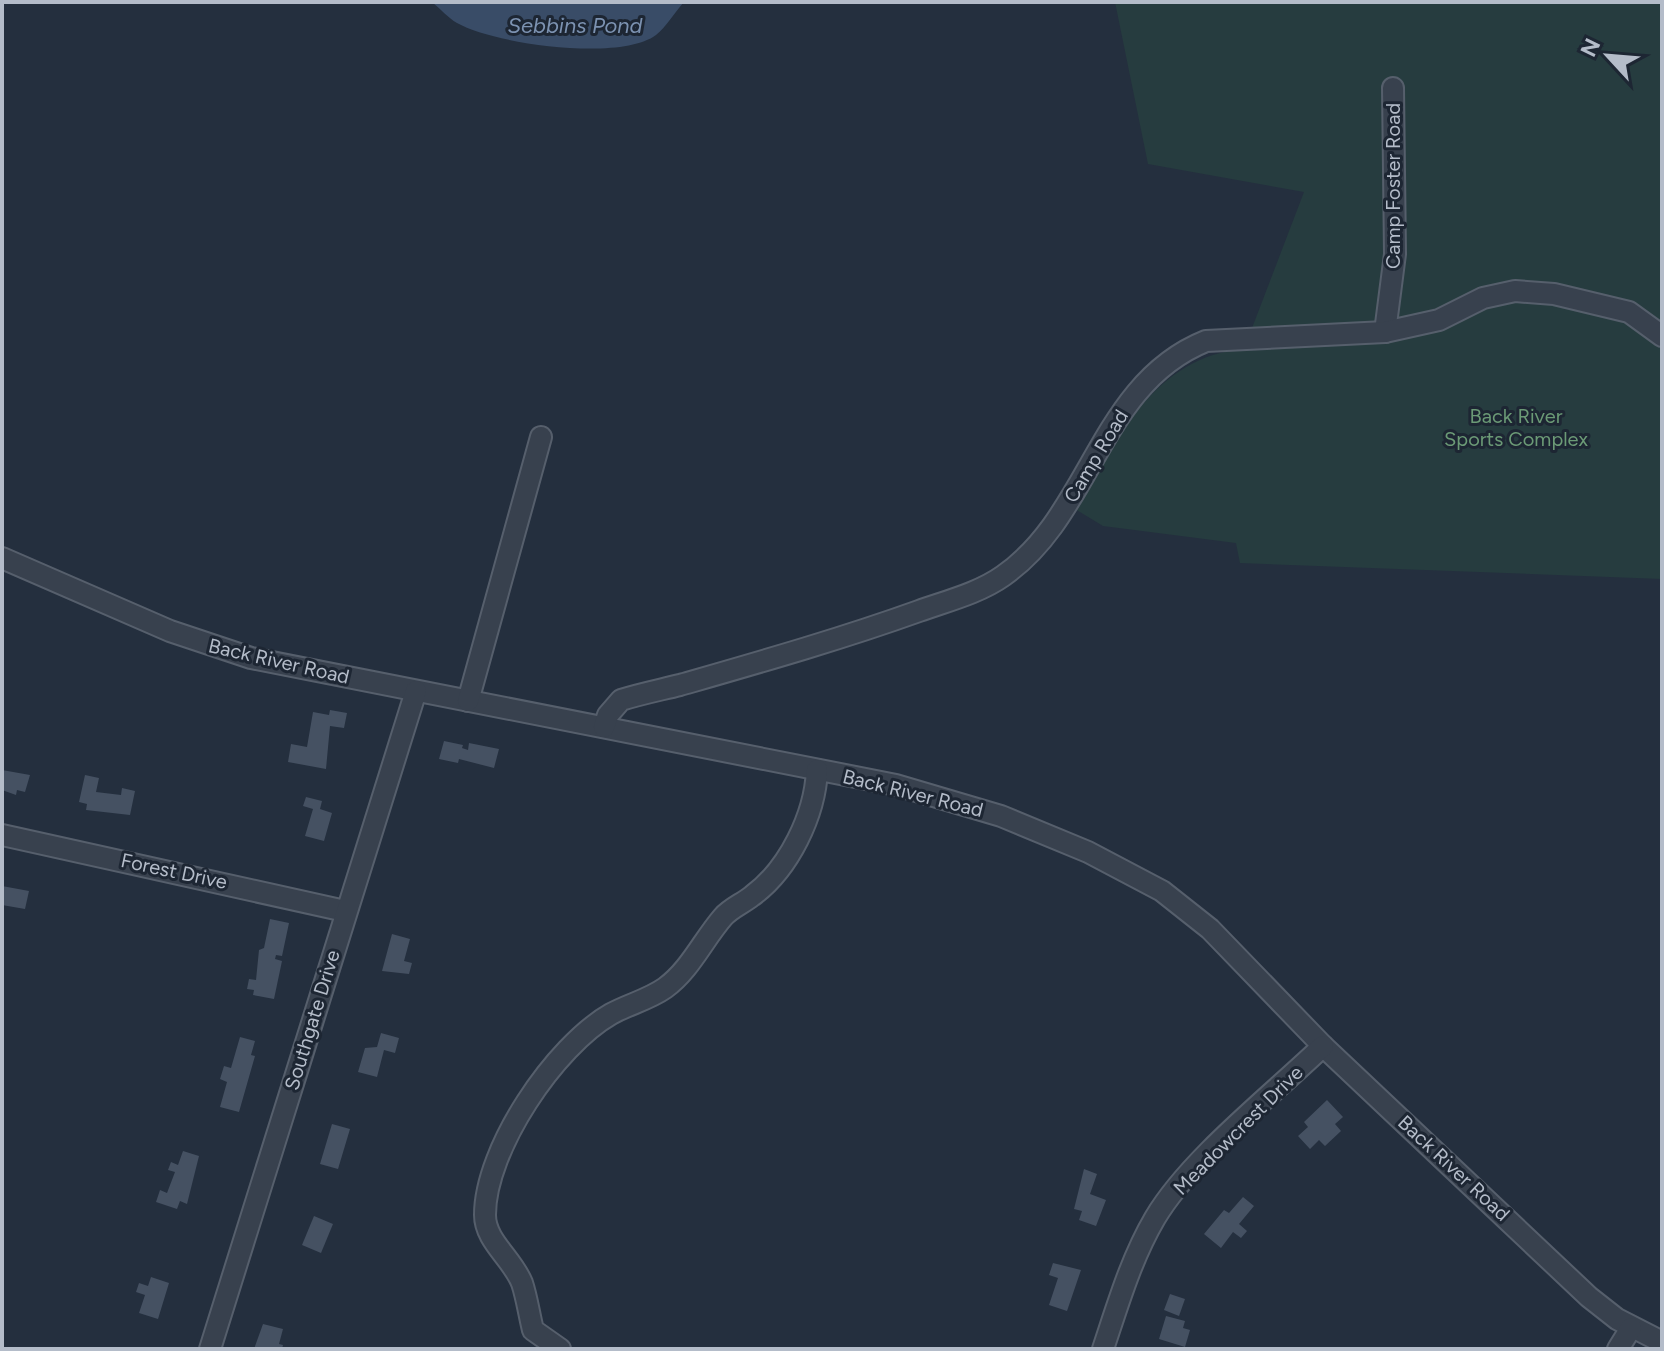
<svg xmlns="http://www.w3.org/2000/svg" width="1664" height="1351" viewBox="0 0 1664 1351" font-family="Figtree,sans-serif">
<rect width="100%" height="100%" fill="#242f3e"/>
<!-- green -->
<path fill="#263c3f" d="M1115 2H1662V579L1240 563 1236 543 1103 526 1075 509C1116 440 1155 356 1244 349L1304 192 1148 164Z"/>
<!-- water -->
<path fill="#394c67" d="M684 2C675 12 666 27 656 35 620 62 494 44 457 23 448 18 441 9 433 3Z"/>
<!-- building -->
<g fill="#455162">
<path d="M330 710 347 713 344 728 330 726 326 769 288 762 291 744 307 747 313 712 329 715Z"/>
<path d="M444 741 463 745 462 748 468 750 469 743 499 749 494 768 459 759 458 763 439 759Z"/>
<path d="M2 770 30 775 25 792 17 790 16 795 2 790Z"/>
<path d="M85 775 99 778 96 792 121 795 122 788 135 791 130 815 86 810 87 804 79 802Z"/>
<path d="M306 797 322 801 320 809 332 813 324 841 305 836 313 809 303 806Z"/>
<path d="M2 886 29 891 25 909 2 905Z"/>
<path d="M270 919 289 923 282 956 276 955 275 959 282 961 274 999 253 995 254 990 247 989 249 979 256 980 259 950 264 948Z"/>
<path d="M392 934 410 939 404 961 412 963 409 974 382 971Z"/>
<path d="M381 1033 399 1038 395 1053 384 1050 377 1077 358 1072 365 1048 377 1047Z"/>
<path d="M240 1037 255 1041 251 1055 255 1056 239 1112 220 1107 227 1082 220 1079 224 1066 231 1068Z"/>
<path d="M1327 1100 1343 1117 1335 1124 1341 1131 1325 1146 1319 1140 1310 1149 1298 1136 1308 1127 1304 1122Z"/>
<path d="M332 1124 350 1129 338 1169 320 1164Z"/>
<path d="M183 1151 199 1156 187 1204 180 1201 177 1209 156 1202 160 1190 167 1193 175 1172 168 1170 171 1162 178 1165Z"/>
<path d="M1084 1169 1097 1174 1090 1194 1106 1200 1096 1226 1079 1220 1082 1211 1074 1209Z"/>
<path d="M1243 1197 1254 1206 1239 1224 1247 1231 1241 1238 1233 1232 1221 1248 1204 1234 1224 1210 1229 1213Z"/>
<path d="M314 1216 333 1224 321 1253 302 1245Z"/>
<path d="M1053 1263 1081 1270 1067 1311 1049 1305 1058 1278 1049 1275Z"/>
<path d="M151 1277 169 1283 158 1319 139 1313 145 1295 136 1292 139 1283 148 1286Z"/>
<path d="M1170 1294 1185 1299 1179 1316 1164 1310Z"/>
<path d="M1166 1316 1185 1321 1183 1328 1190 1330 1185 1347 1159 1339Z"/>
<path d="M263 1324 283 1329 279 1344 283 1345 282 1349H254Z"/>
</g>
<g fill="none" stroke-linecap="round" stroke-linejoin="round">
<defs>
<g id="minor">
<path d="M1385 332 1395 254 1393 88"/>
<path d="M2 558 170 631 251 658 896 785 1001 816 1088 852 1162 891 1210 929 1323 1046 1589 1297 1617 1319 1662 1342"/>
<path d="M468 701 541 437"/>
<path d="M604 727 608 715 621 700C640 694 660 690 680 685 760 662 841 639 919 611 947 601 979 593 1003 576 1092 514 1099 384 1206 341L1385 332 1439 320 1483 298 1515 291 1554 294 1629 312 1662 336"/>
<path d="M2 835 345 911"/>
<path d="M210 1349 416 691"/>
<path d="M560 1349 533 1330C529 1314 527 1298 522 1283 512 1258 485 1241 485 1215 485 1149 555 1046 611 1014 629 1004 648 1000 665 988 690 970 703 940 723 917 731 908 742 904 752 896 789 869 815 815 817 770"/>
<path d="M1103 1349C1118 1304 1131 1259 1155 1218 1190 1159 1272 1095 1323 1046"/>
<path d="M1618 1349 1631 1328"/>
</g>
</defs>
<!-- minor casing -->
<use href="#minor" stroke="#565f6c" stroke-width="24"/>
<!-- minor -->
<use href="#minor" stroke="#38414e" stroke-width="20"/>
</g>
<g text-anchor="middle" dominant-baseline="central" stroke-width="6" stroke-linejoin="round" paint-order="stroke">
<!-- street labels -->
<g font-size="20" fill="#b4bcc9" stroke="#1d2633">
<text transform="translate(1393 186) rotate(-90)">Camp Foster Road</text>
<text transform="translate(1096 456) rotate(-59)">Camp Road</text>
<text transform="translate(279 661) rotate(13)">Back River Road</text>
<text transform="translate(913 793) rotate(14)">Back River Road</text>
<text transform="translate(174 871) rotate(12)">Forest Drive</text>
<text transform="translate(312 1020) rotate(-73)">Southgate Drive</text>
<text transform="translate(1238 1130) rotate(-45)">Meadowcrest Drive</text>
<text transform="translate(1454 1168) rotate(43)">Back River Road</text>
</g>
<!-- park labels -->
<g font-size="20" fill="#6b9a76" stroke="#1d2633">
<text x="1516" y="416">Back River<tspan x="1516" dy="23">Sports Complex</tspan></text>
</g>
<!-- water labels -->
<g font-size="22" font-style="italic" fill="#7c92b1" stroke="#1d2633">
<text x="575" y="25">Sebbins Pond</text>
</g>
</g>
<!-- border -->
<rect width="1664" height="1351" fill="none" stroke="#b4bcc9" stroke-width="8"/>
<!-- north arrow -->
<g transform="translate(1608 56) rotate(296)" stroke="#1d2633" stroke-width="6" paint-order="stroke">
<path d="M0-6L14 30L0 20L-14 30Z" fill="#b4bcc9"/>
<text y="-12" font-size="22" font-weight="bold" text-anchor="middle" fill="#b4bcc9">N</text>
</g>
</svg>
